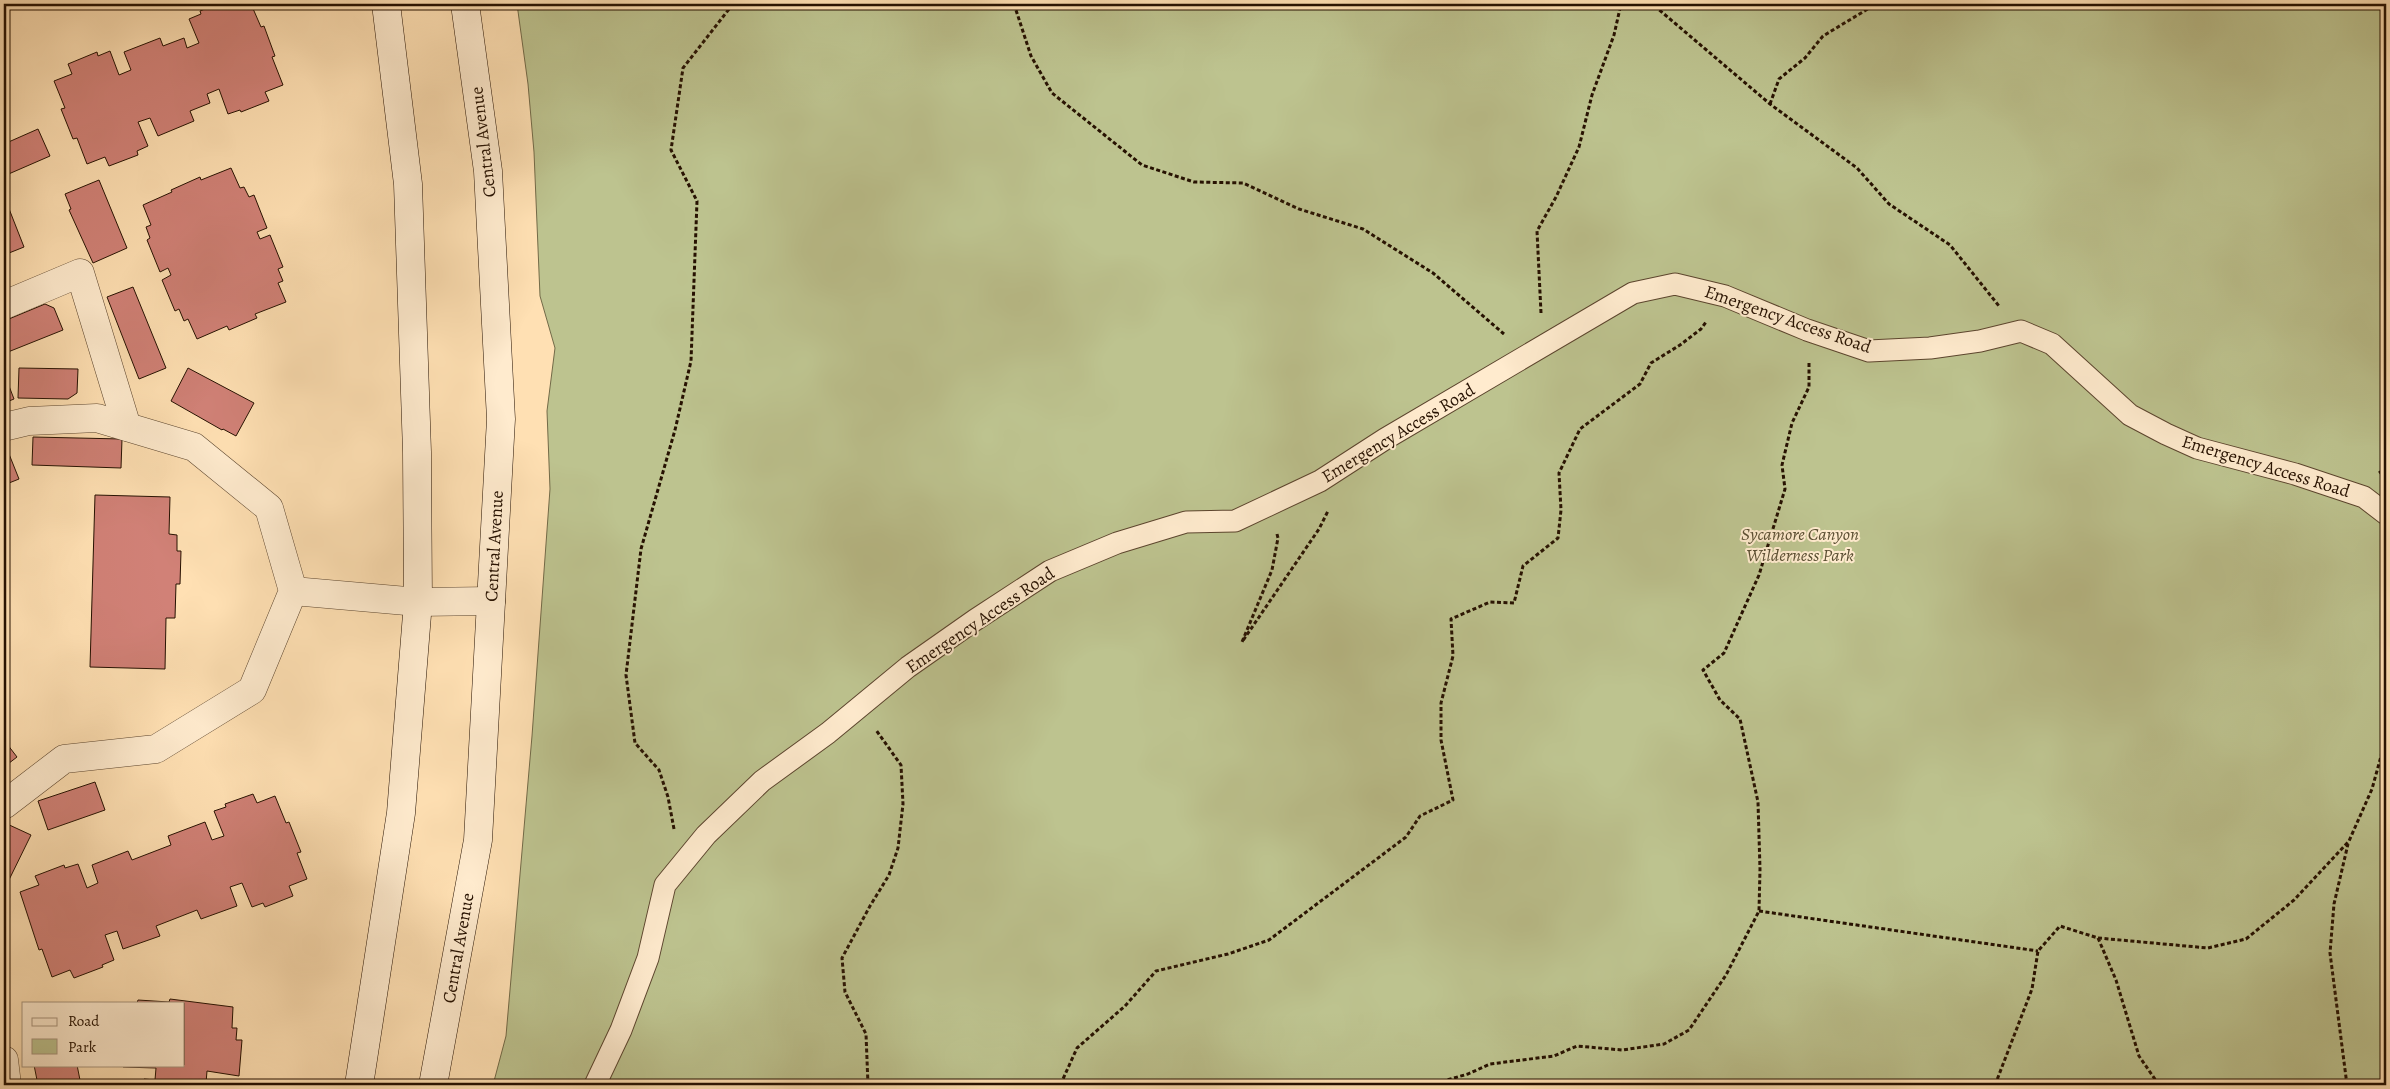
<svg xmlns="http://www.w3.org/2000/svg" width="2390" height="1089" viewBox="0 0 2390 1089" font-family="Alegreya,serif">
<rect width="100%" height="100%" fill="#ffe0b3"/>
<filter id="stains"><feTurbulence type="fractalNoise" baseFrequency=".004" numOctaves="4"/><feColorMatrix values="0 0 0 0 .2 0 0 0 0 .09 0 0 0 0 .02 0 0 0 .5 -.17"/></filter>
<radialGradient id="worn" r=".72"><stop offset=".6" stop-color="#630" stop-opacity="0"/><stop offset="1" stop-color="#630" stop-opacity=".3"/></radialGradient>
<!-- green -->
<path fill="#bdc38f" stroke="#726a48" d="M517 4H2386V1085H493L506 1036 532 736 550 489 547 411 555 348 540 296 534 152 528 84Z"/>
<!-- building -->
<g fill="#d18177" stroke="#261101">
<path d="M217 4H230L232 8 242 4H251L261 27 264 26 275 56 272 57 283 85 265 92 269 101 241 112 240 110 228 114 219 89 207 94 210 103 190 111 194 121 158 136 150 118 138 122 148 146 137 151 138 155 109 166 105 157 87 164 77 138 73 139 61 109 65 108 54 81 72 74 68 64 97 52 98 56 110 51 119 75 131 70 124 52 160 38 163 46 184 38 187 48 199 43 189 19 201 14 200 11Z"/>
<path d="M38 129 50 156 4 176V144Z"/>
<path d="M231 168 240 188 244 187 249 197 254 195 267 228 257 232 260 239 270 235 283 267 278 269 283 281 278 283 286 302 255 314 257 318 229 330 227 326 197 339 188 319 184 321 179 309 175 311 162 280 171 275 168 268 160 272 147 240 150 238 146 227 151 225 143 205 172 192 171 190 200 177 201 180Z"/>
<path d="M99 180 127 248 93 263 69 210 71 209 65 194Z"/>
<path d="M4 196 24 247 4 255Z"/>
<path d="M133 287 166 368 139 379 107 297Z"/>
<path d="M45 304 54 308 63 330 8 352 4 342V321Z"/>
<path d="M19 368 78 369 77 393 68 399 18 398Z"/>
<path d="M188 368 254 403 236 436 223 429 222 430 171 401Z"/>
<path d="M4 373 14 399 4 403Z"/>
<path d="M33 437 122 439 121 468 32 465Z"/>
<path d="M5 444 19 479 4 485V445Z"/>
<path d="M95 495 170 497 169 534 177 535V551H181L180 584H176L175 618H166L165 669 90 667Z"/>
<path d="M4 740 17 757 4 767Z"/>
<path d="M95 782 105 810 48 830 38 801Z"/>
<path d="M253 794 257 803 275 796 286 823 289 822 301 852 297 853 307 879 289 886 293 896 265 907 263 903 252 907 242 883 230 887 237 906 201 919 197 910 156 926 160 936 123 949 117 931 105 935 114 960 102 965 103 967 74 978 70 970 52 977 42 949 39 950 20 892 39 885 35 876 64 865 65 868 78 864 87 888 98 883 92 865 128 851 132 860 171 845 168 836 205 822 212 840 224 836 214 811 226 807 225 804Z"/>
<path d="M5 823 31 835 5 888 4 887Z"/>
<path d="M170 999 233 1007 232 1028H237L236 1040H242L239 1076 207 1071 206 1083H216V1085H144V1079L155 1080 156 1068 123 1067V1065H184V1003H137L138 1000 169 1002Z"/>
<path d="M34 1065H77L81 1085H38Z"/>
</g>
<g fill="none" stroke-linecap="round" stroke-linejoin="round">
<defs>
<path id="lane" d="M595 1085 621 1030 648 958 665 885 706 835 762 781 828 733 908 667 975 620 1050 571 1117 543 1186 522 1235 521 1320 481 1385 439 1633 293 1675 284 1725 296 1807 330 1869 351 1930 348 1980 341 2021 331 2052 344 2130 415 2166 434 2197 448 2295 474 2364 497 2386 514"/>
<g id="street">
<path d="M4 305 80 273 127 427"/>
<path d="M4 427 29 421 97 418 194 447 269 508 293 591 252 690 156 749 64 759 4 805"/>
<path d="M293 591 418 602 491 601"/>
<path d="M4 1060 7 1085"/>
</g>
<g id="secondary">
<path d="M359 1085 401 813 418 602 417 452 408 184 386 4"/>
<path d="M433 1085 478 840 501 419 488 171 465 4"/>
</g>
</defs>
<!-- lane casing -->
<use href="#lane" stroke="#5c452e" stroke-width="23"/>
<!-- street casing -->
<use href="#street" stroke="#5c452e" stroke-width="29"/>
<!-- secondary casing -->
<use href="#secondary" stroke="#261101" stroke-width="29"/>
<!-- path -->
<g stroke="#261101" stroke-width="3" stroke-dasharray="4 2.5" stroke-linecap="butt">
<path d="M1014 4 1031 56 1052 93 1142 165 1194 182 1243 183 1299 209 1363 229 1433 273 1504 334"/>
<path d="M1648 4 1657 8 1770 104 1857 168 1889 204 1950 245 1999 306"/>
<path d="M1770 104 1779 79 1805 58 1823 36 1876 4"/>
<path d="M1541 313 1537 231 1556 197 1579 147 1592 95 1614 35 1621 4"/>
<path d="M2379 473 2386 468"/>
<path d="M1277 534 1278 538 1272 570 1242 642 1319 529 1328 511"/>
<path d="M674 829 668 797 659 770 635 743 626 675 641 549 675 430 691 361 697 201 671 150 683 68 733 4"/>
<path d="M1759 911 2038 951"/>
<path d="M2098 938 2116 980 2139 1056 2159 1085"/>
<path d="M868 1085 866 1034 845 992 842 958 870 906 889 875 898 848 903 804 901 765 876 730"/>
<path d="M1062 1085 1063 1079 1077 1048 1125 1006 1156 971 1228 954 1269 940 1406 837 1420 816 1453 800 1441 740V703L1453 656 1451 619 1490 602 1514 603 1523 566 1558 538 1561 510 1559 473 1580 429 1640 384 1651 363 1680 345 1701 329 1706 322"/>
<path d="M1429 1085 1468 1074 1490 1064 1554 1056 1577 1046 1622 1050 1664 1044 1689 1030 1726 975 1759 911 1760 869 1758 802 1740 719 1720 700 1703 670 1724 653 1759 575 1785 489 1782 465 1792 423 1809 387V363"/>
<path d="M1995 1085 2032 989 2038 951 2060 926 2098 938 2208 948 2246 939 2294 900 2349 841 2372 789 2386 738"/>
<path d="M2347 1085 2330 953 2334 904 2348 844"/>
</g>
<!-- lane -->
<use href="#lane" stroke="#ffebce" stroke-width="21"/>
<!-- street -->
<use href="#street" stroke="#ffebce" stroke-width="28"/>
<!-- secondary -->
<use href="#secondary" stroke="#ffebce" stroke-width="28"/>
</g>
<g text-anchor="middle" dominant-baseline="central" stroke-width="4" stroke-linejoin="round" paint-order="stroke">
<!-- street labels -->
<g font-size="18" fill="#261101" stroke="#ffebce">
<text transform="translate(483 142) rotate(-97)">Central Avenue</text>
<text transform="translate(1788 319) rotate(19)">Emergency Access Road</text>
<text transform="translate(1398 433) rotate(-31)">Emergency Access Road</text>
<text transform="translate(2266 466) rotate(17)">Emergency Access Road</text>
<text transform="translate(494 546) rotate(-87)">Central Avenue</text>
<text transform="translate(980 620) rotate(-34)">Emergency Access Road</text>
<text transform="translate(458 948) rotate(-80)">Central Avenue</text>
</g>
<!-- park labels -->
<g font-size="18" font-style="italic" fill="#5b4f33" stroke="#ffebce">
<text x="1800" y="534">Sycamore Canyon<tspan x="1800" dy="21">Wilderness Park</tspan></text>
</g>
</g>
<!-- margin -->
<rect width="2390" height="1089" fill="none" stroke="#ffe0b3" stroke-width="20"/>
<rect x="5" y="5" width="2380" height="1079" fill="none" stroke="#261101" stroke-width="2.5"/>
<rect x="10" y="10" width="2370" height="1069" fill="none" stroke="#261101"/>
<!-- legend -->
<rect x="22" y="1002" width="162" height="65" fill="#ffebce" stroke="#a8947c"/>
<rect x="32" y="1018" width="25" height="8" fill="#ffebce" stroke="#a8947c"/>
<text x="68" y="1026" font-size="15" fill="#261101">Road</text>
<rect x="32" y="1039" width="25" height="15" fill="#bdc38f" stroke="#a8947c"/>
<text x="68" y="1052" font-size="15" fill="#261101">Park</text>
<rect width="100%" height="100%" filter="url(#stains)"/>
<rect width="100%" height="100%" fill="url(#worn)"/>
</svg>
